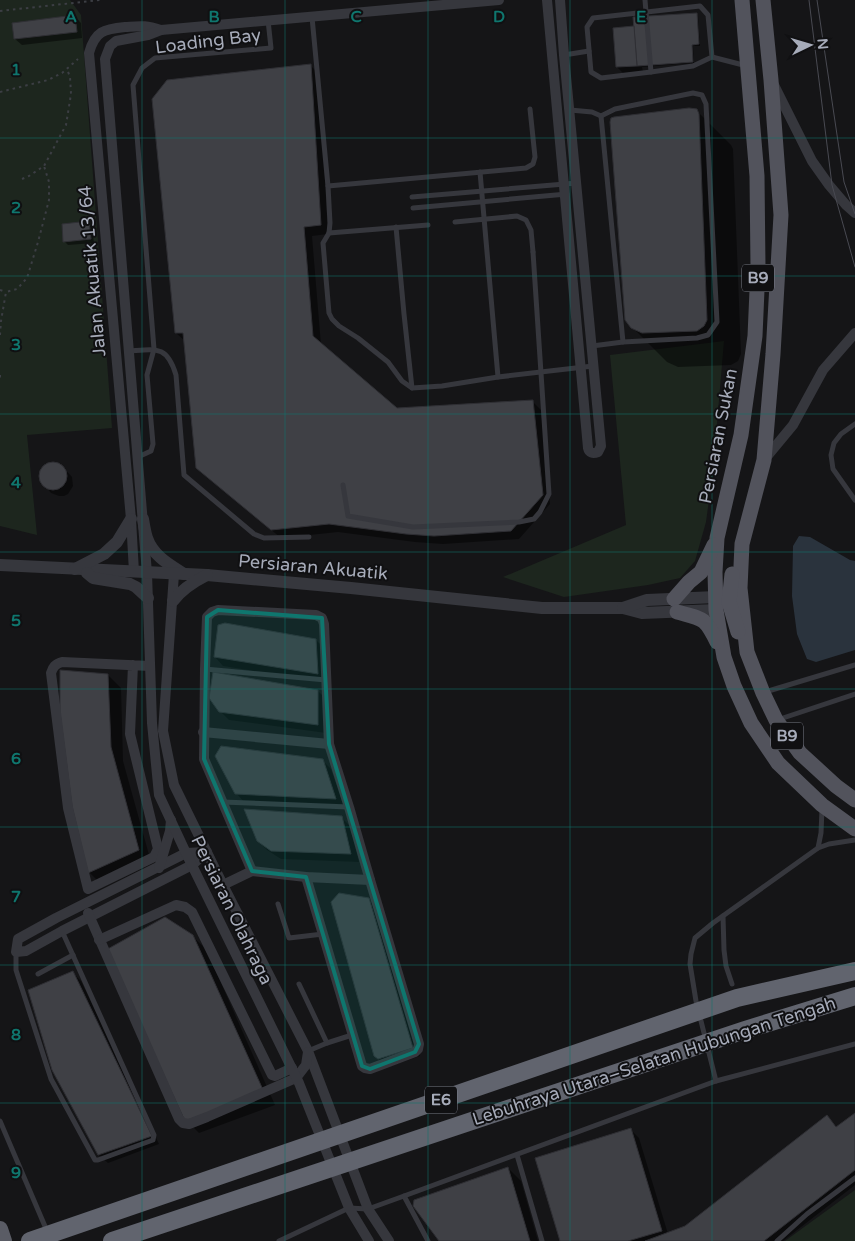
<svg xmlns="http://www.w3.org/2000/svg" width="855" height="1241" viewBox="0 0 855 1241" font-family="'Varela Round',sans-serif">
<rect width="100%" height="100%" fill="#151517"/>
<!-- green -->
<g fill="#1d261e">
<path d="M0 0H70L81 15 112 428 27 435 37 535 0 526Z"/>
<path d="M724 341 713 470 706 522 695 561 680 578 648 585 564 597 503 577 626 525 610 355Z"/>
<path d="M855 1190V1241H785Z"/>
</g>
<!-- water -->
<path fill="#2a333d" d="M799 536 810 537 850 560 855 561V650L816 662 807 659 797 634 792 596 793 546Z"/>
<!-- shadow -->
<g fill="#0007">
<path d="M696 14 698 16 700 46H693L694 63 642 67 643 72 623 73 617 67 635 27Z"/>
<path d="M74 16 81 23 82 38 22 45 15 39 14 24Z"/>
<path d="M310 65 319 74 328 234 312 236 321 345 397 409 532 401 541 410 550 504 519 539 443 544 415 542 338 532 281 538 206 476 197 468 185 341 176 333Z"/>
<path d="M696 110 731 145 733 149 741 354 738 361 731 365 678 367 667 362 632 327Z"/>
<path d="M88 223 92 227 94 243 68 245 64 241Z"/>
<path d="M53 463 58 464 62 466 72 477 73 486 68 494 64 496H59L51 493 42 482 40 474 44 466Z"/>
<path d="M316 640 325 649 326 682 223 666 215 657Z"/>
<path d="M108 675 121 688 123 761 151 862 102 885 89 872Z"/>
<path d="M318 691 326 699V733L229 720 220 711Z"/>
<path d="M322 760 331 769 344 807 244 802 236 793Z"/>
<path d="M341 817 350 826 359 862 281 859 267 850 258 841Z"/>
<path d="M368 899 377 908 420 1056 388 1067 375 1055Z"/>
<path d="M192 936 206 949 275 1105 199 1133 186 1120Z"/>
<path d="M73 973 81 981 159 1144 108 1163 99 1155 53 1070Z"/>
<path d="M855 1114V1185L783 1241H561L631 1130 639 1138 668 1234 686 1227 827 1116 837 1127Z"/>
<path d="M508 1168 521 1181 538 1241H441Z"/>
</g>
<!-- building -->
<g fill="#3f4045" stroke="#2f2f34">
<path d="M697 13 699 44 692 45 693 62 637 66 633 17Z"/>
<path d="M75 15 77 32 14 39 12 23Z"/>
<path d="M634 26 637 66 616 67 613 28Z"/>
<path d="M311 64 321 225 304 227 313 336 397 408 533 400 543 495 511 531 434 536 406 534 329 524 271 530 196 468 183 333H175L152 99 167 80Z"/>
<path d="M689 108 697 109 699 114 707 320 704 326 697 331 642 333 631 328 625 320 610 122 611 118 614 117Z"/>
<path d="M89 221 91 239 63 242 62 224Z"/>
<circle cx="53" cy="476" r="14"/>
<path d="M225 623 316 639 318 674 214 657 218 625Z"/>
<path d="M60 670 108 674 111 747 139 850 88 873 72 806 60 713Z"/>
<path d="M213 672 318 690V725L219 712 209 698Z"/>
<path d="M221 746 323 759 336 799 235 794 215 756Z"/>
<path d="M244 809 342 816 351 854 271 851 257 841Z"/>
<path d="M339 893 369 898 413 1048 378 1059 374 1056 331 902Z"/>
<path d="M165 917 193 935 264 1092 185 1121 106 950Z"/>
<path d="M73 971 152 1136 98 1155 52 1070 28 990Z"/>
<path d="M855 1113V1170L764 1241H645L685 1226 827 1115 836 1127Z"/>
<path d="M631 1128 662 1231 628 1241H560L535 1158Z"/>
<path d="M508 1167 530 1241H439L413 1206 414 1200Z"/>
</g>
<g fill="none" stroke-linecap="round" stroke-linejoin="round">
<!-- path -->
<g stroke="#3c3e44" stroke-width="2" stroke-dasharray="2.5 4" stroke-linecap="butt">
<path d="M0 11 100 0"/>
<path d="M0 92 48 80 62 73 78 59"/>
<path d="M22 179 29 176 44 166 66 125 71 94 70 77 67 69"/>
<path d="M0 290 6 292"/>
<path d="M0 335 1 321 6 292 17 289 27 278 38 242 49 200V182L44 166"/>
<path d="M0 375V380"/>
</g>
<!-- service -->
<g stroke="#36373d" stroke-width="5">
<path d="M645 0 651 72"/>
<path d="M312 17 328 186 330 223 329 233 323 243 329 313 332 319 339 326 358 338 388 362 402 381 412 388 442 386 498 377 593 366"/>
<path d="M564 55 589 51"/>
<path d="M712 57 708 15 700 6 593 18 587 27 591 72 601 78 651 72 693 66 712 57 747 66"/>
<path d="M570 110 592 112 601 116 615 109 693 93 702 95 706 104 717 322 708 335 697 338 623 342 592 346"/>
<path d="M601 116 623 342"/>
<path d="M480 172 498 377"/>
<path d="M328 186 526 168 533 164 535 157 530 109"/>
<path d="M412 197 577 183"/>
<path d="M413 208 567 194"/>
<path d="M455 222 517 216 526 220 531 230 533 252"/>
<path d="M396 227 404 314 412 388"/>
<path d="M329 233 428 225"/>
<path d="M129 351C156 349 167 345 176 375L184 475 254 534 264 538 309 537"/>
<path d="M855 424 841 434 834 443 831 455 833 469 855 500"/>
<path d="M138 457 151 451 153 444 147 375 154 349 133 85 142 68 155 58 271 48 268 20"/>
<path d="M205 669 326 680"/>
<path d="M765 692 855 665"/>
<path d="M777 720 855 694"/>
<path d="M222 802 349 807"/>
<path d="M818 848 821 833 822 809"/>
<path d="M278 904 289 938 323 934"/>
<path d="M723 916 724 950 726 966 732 984"/>
<path d="M16 952V970L51 1079 95 1160H98L153 1140 154 1135 62 931"/>
<path d="M38 974 73 955"/>
<path d="M299 984 327 1043"/>
<path d="M308 1051 327 1043 352 1035"/>
<path d="M716 1081 696 1001 690 964 691 954 695 938 713 923 818 848 829 844 855 840"/>
<path d="M0 1121 47 1231"/>
<path d="M517 1155 542 1241"/>
<path d="M404 1196 428 1241"/>
<path d="M279 1241 349 1208 368 1209 404 1196 716 1081 855 1044"/>
<path d="M777 1241 807 1214 855 1178"/>
</g>
<!-- minor -->
<g stroke="#36373d" stroke-width="10">
<path d="M547 0 588 448C589 453 593 454 598 452L601 446 564 55 560 0"/>
<path d="M774 85 812 161 829 185 846 205 855 213"/>
<path d="M764 460 793 425 823 370 855 333"/>
<path d="M134 572 131 519 89 53C95 31 104 29 125 27 141 26 145 25 161 30"/>
<path d="M174 574 163 731 174 785 223 885 308 1051 368 1209 389 1241"/>
<path d="M133 665 130 734 158 849 154 857 88 889 68 808 51 673C53 667 55 664 62 662L150 666"/>
<path d="M203 732 329 744"/>
<path d="M207 852 192 865 62 931 26 951 16 952 18 939 56 918 186 853Z"/>
<path d="M159 868 170 831 171 820"/>
<path d="M252 871 204 759 205 669 207 617 212 612 218 610 316 615 322 618 324 624 329 744 349 807 370 880 419 1044 418 1049 415 1052 370 1069 365 1068 362 1066 306 877"/>
<path d="M252 871 306 877 370 880"/>
<path d="M223 885 252 871"/>
<path d="M88 913 179 1119 183 1123 189 1124 207 1117 296 1078 306 1065 308 1052"/>
<path d="M99 940 176 905 185 907 192 912 272 1075 275 1076 292 1068"/>
<path d="M369 1241 349 1208 299 1083 186 853 159 795 152 723 147 573 105 59 110 46 116 41 148 35 161 30 499 0"/>
</g>
<!-- tertiary -->
<g stroke="#36373d" stroke-width="12">
<path d="M143 519C144 525 145 532 147 538 153 556 170 565 184 574"/>
<path d="M0 565 207 575 351 588 542 608H623L642 613 716 610"/>
<path d="M75 569 104 554 117 542 131 519"/>
<path d="M87 573 93 578 130 584 136 587 148 598"/>
<path d="M173 601C182 589 193 582 207 575"/>
<path d="M623 608 647 600 716 597"/>
</g>
<!-- primary -->
<g stroke="#52535c" stroke-width="15">
<path d="M742 0 757 176 758 267 755 336 741 435 717 538 715 572 716 610 724 657 734 686 751 723 778 763 822 805 855 829"/>
<path d="M763 0 771 80 781 215 773 354 764 460 742 544 740 588 747 652 763 693 776 720 800 753 836 786 855 800"/>
<path d="M732 574 729 602 738 632"/>
<path d="M674 599 689 582 701 572 714 545"/>
<path d="M677 612C703 619 705 617 717 642"/>
</g>
<!-- trunk -->
<path stroke="#5a5c65" stroke-width="16" d="M0 1229 4 1241"/>
<!-- tram -->
<g stroke="#494a52" stroke-width="1">
<path d="M809 0 832 185 855 267"/>
<path d="M817 0 844 182 855 214"/>
</g>
<!-- service-bridge -->
<path stroke="#36373d" stroke-width="5" d="M343 485 348 516 413 527 519 522 534 519 540 512 549 494 533 252"/>
<!-- motorway-bridge -->
<g stroke="#61646e" stroke-width="18">
<path d="M30 1241 737 998 855 971"/>
<path d="M112 1241 745 1030 855 996"/>
</g>
</g>
<!-- marked area -->
<path fill="#0f766e" fill-opacity="0.2" stroke="#0f766e" stroke-width="4" stroke-linejoin="round" d="M218 610 322 618 329 744 419 1044 415 1052 370 1069 362 1066 306 877 252 871 204 759 207 617Z"/>
<!-- grid -->
<path fill="none" stroke="#0f766e" stroke-width="1" stroke-opacity="0.55" d="M142 0V1241M285 0V1241M428 0V1241M570 0V1241M712 0V1241M0 138H855M0 276H855M0 414H855M0 552H855M0 689H855M0 827H855M0 965H855M0 1103H855"/>
<g text-anchor="middle" dominant-baseline="central" stroke-width="4" stroke-linejoin="round" paint-order="stroke">
<!-- shield labels -->
<g fill="#101012" stroke="#797c87" stroke-width="1">
<rect x="742" y="264.5" width="32" height="27" rx="4"/>
<rect x="771" y="722.5" width="32" height="27" rx="4"/>
<rect x="425" y="1086.5" width="32" height="27" rx="4"/>
</g>
<g font-size="16" font-weight="bold" fill="#a6abb9">
<text x="758" y="278">B9</text>
<text x="787" y="736">B9</text>
<text x="441" y="1100">E6</text>
</g>
<!-- street labels -->
<g font-size="18" fill="#a6abb9" stroke="#101012">
<text transform="translate(208 41) rotate(-7)">Loading Bay</text>
<text transform="translate(92 271) rotate(-95)">Jalan Akuatik 13/64</text>
<text transform="translate(718 436) rotate(-79)">Persiaran Sukan</text>
<text transform="translate(313 567) rotate(5)">Persiaran Akuatik</text>
<text transform="translate(232 910) rotate(64)">Persiaran Olahraga</text>
<text transform="translate(654 1061) rotate(-18)">Lebuhraya Utara–Selatan Hubungan Tengah</text>
</g>
</g>
<g font-size="16" text-anchor="middle" font-weight="bold" fill="#0f766e" stroke="#101012" stroke-width="4" stroke-linejoin="round" paint-order="stroke">
<text x="71" y="22">A</text>
<text x="214" y="22">B</text>
<text x="356" y="22">C</text>
<text x="499" y="22">D</text>
<text x="641" y="22">E</text>
<text x="16" y="75">1</text>
<text x="16" y="213">2</text>
<text x="16" y="350">3</text>
<text x="16" y="488">4</text>
<text x="16" y="626">5</text>
<text x="16" y="764">6</text>
<text x="16" y="902">7</text>
<text x="16" y="1040">8</text>
<text x="16" y="1178">9</text>
</g>
<!-- north arrow -->
<g transform="translate(810 45) rotate(85)" stroke="#101012" stroke-width="4" paint-order="stroke">
<path d="M0-4L9 19L0 12L-9 19Z" fill="#a6abb9"/>
<text y="-8" font-size="14" font-weight="bold" text-anchor="middle" fill="#a6abb9">N</text>
</g>
</svg>
